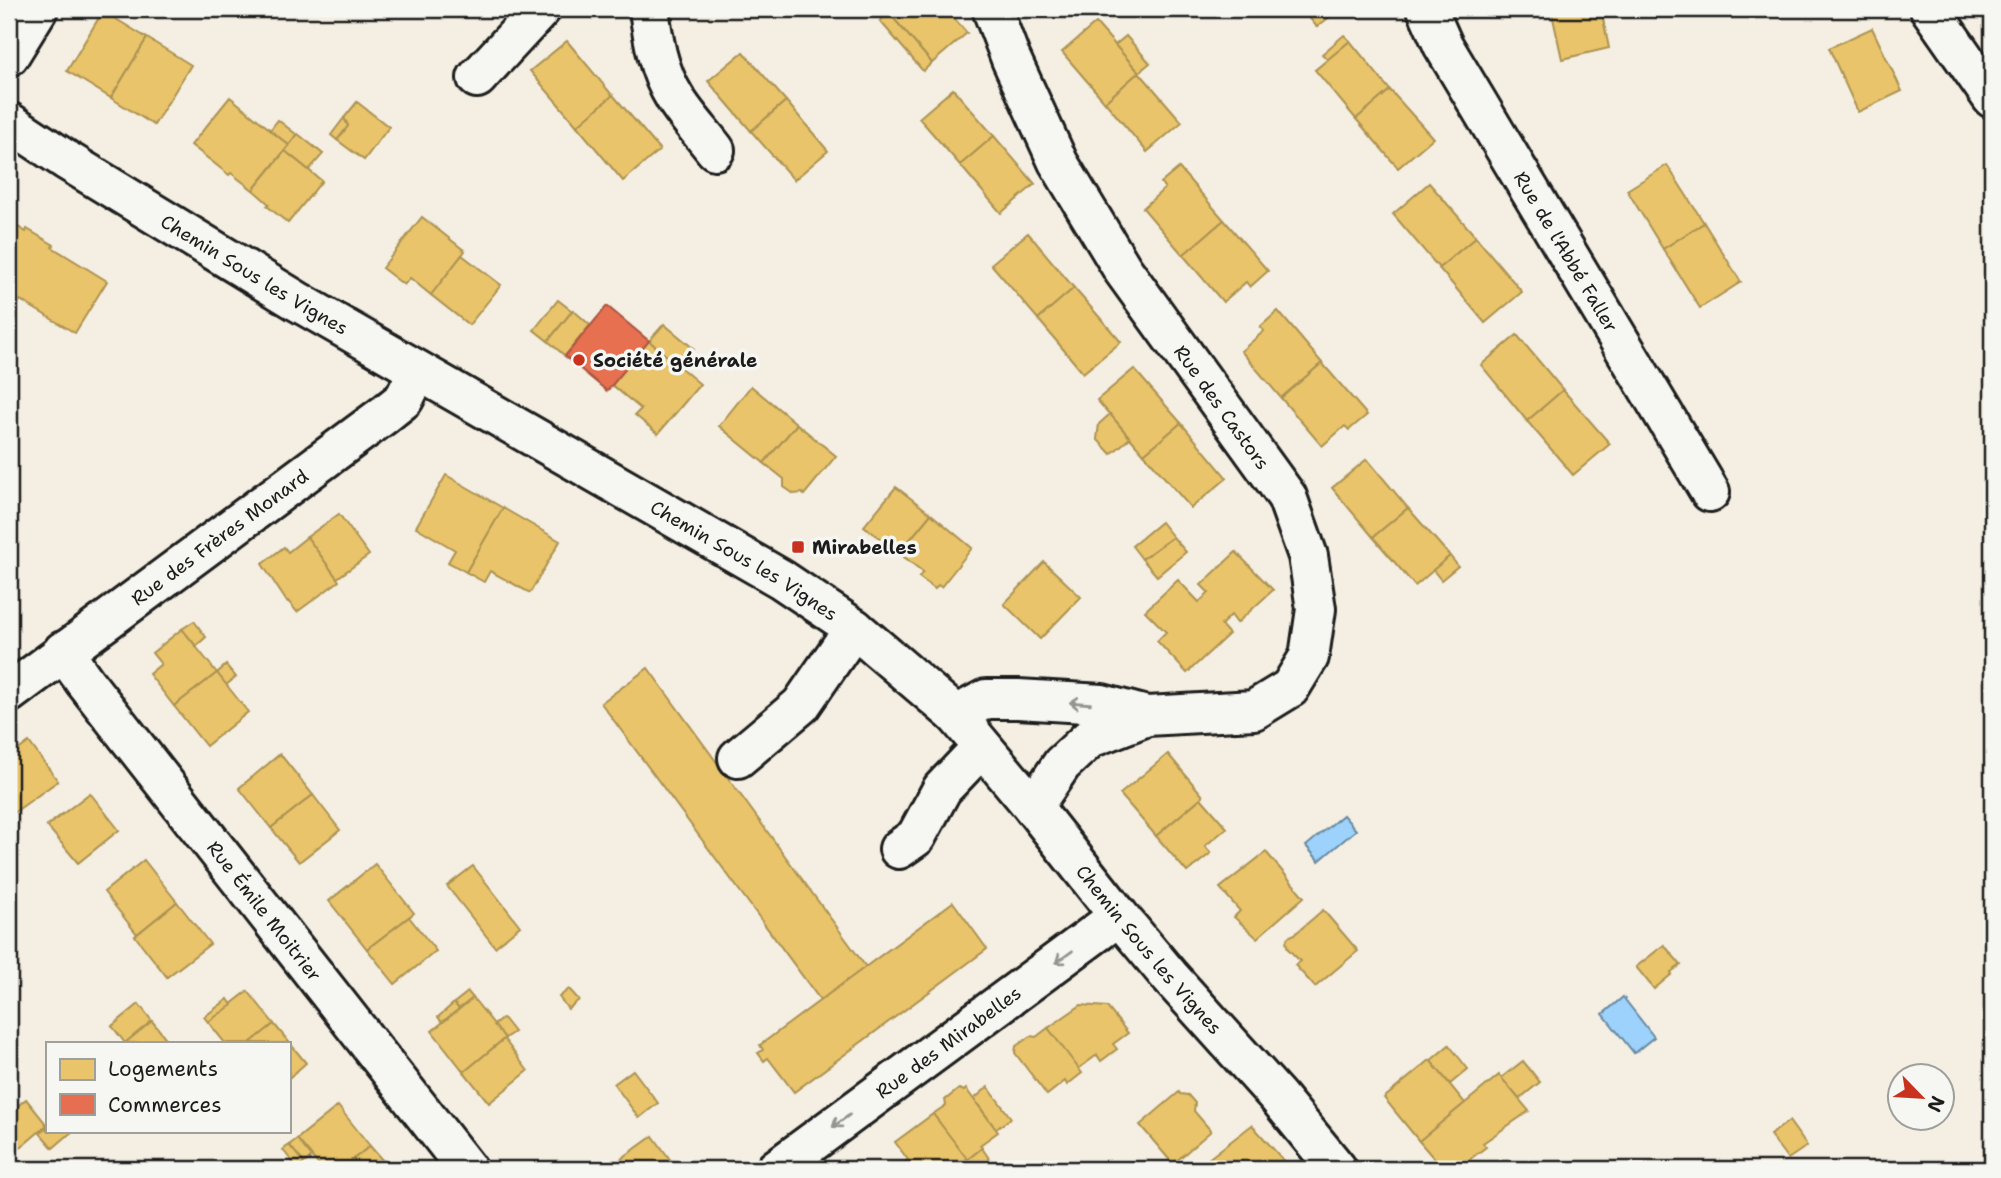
<svg xmlns="http://www.w3.org/2000/svg" width="2001" height="1178" viewBox="0 0 2001 1178" font-family="'Shantell Sans',sans-serif">
<rect width="100%" height="100%" fill="#f4efe2"/>
<filter id="ink" filterUnits="userSpaceOnUse"><feTurbulence type="fractalNoise" baseFrequency=".0143" numOctaves="2"/><feDisplacementMap in="SourceGraphic" scale="14" xChannelSelector="R" yChannelSelector="G"/><feConvolveMatrix kernelMatrix="1 2 1 2 8 2 1 2 1" color-interpolation-filters="sRGB"/></filter>
<g filter="url(#ink)">
<!-- water -->
<g fill="#9cd2fb" stroke="#6989a2" stroke-width="2">
<path d="M1343 815 1356 830 1319 861 1306 846Z"/>
<path d="M1623 997 1654 1037 1634 1053 1603 1014Z"/>
</g>
<!-- homes -->
<g fill="#e9c46a" stroke="#ac9253" stroke-width="2">
<path d="M894 9H946L967 33 932 63 889 13Z"/>
<path d="M1302 9H1339L1317 27Z"/>
<path d="M1551 9H1601L1609 48 1562 59Z"/>
<path d="M103 11 147 38 111 98 67 71Z"/>
<path d="M889 13 932 63 923 71 880 21Z"/>
<path d="M1096 23 1139 72 1105 102 1062 52Z"/>
<path d="M1872 28 1902 91 1858 112 1829 48Z"/>
<path d="M1344 35 1350 41 1328 60 1322 54Z"/>
<path d="M1126 36 1150 63 1139 72 1115 45Z"/>
<path d="M147 38 191 65 154 125 111 98Z"/>
<path d="M567 41 613 96 577 126 530 71Z"/>
<path d="M1350 41 1390 90 1356 119 1315 70Z"/>
<path d="M743 52 786 101 751 131 708 81Z"/>
<path d="M1139 72 1182 122 1147 152 1105 102Z"/>
<path d="M953 89 994 136 960 165 919 118Z"/>
<path d="M1390 90 1433 138 1398 168 1356 119Z"/>
<path d="M613 95 660 150 623 181 577 126Z"/>
<path d="M230 97 289 145 253 190 231 173 229 175 191 145Z"/>
<path d="M786 101 828 151 794 180 751 131Z"/>
<path d="M357 102 389 127 364 160 337 140 348 126 344 118Z"/>
<path d="M344 118 348 126 337 140 331 135Z"/>
<path d="M278 120 297 135 289 145 270 130Z"/>
<path d="M298 134 323 154 309 170 285 151Z"/>
<path d="M994 136 1035 184 1001 213 960 165Z"/>
<path d="M285 151 322 181 288 223 267 206 269 204 253 190Z"/>
<path d="M1667 165 1704 223 1663 249 1627 190Z"/>
<path d="M1179 168 1224 220 1183 255 1143 208 1165 188 1161 183Z"/>
<path d="M1429 183 1476 237 1439 268 1393 214Z"/>
<path d="M422 217 465 251 431 295 410 278 404 285 382 268Z"/>
<path d="M1224 220 1268 271 1250 287 1246 282 1223 302 1183 255Z"/>
<path d="M9 221 26 232 27 229 54 245 52 247 107 281 75 333 20 300 19 302 9 296Z"/>
<path d="M1704 223 1741 282 1700 308 1663 249Z"/>
<path d="M1028 233 1074 288 1038 319 991 264Z"/>
<path d="M1476 237 1522 292 1485 323 1439 268Z"/>
<path d="M462 255 501 285 469 325 431 295Z"/>
<path d="M1074 288 1121 342 1083 373 1038 319Z"/>
<path d="M558 300 572 311 548 341 534 330Z"/>
<path d="M573 310 590 325 565 356 548 341Z"/>
<path d="M1278 311 1322 363 1281 398 1241 351 1264 331 1260 327Z"/>
<path d="M664 324 694 349 679 367 649 341Z"/>
<path d="M1517 335 1563 390 1527 421 1481 365Z"/>
<path d="M649 341 700 384 658 434 635 415 641 409 612 385Z"/>
<path d="M1322 363 1367 415 1349 430 1345 426 1322 446 1281 398Z"/>
<path d="M1134 369 1181 423 1144 454 1097 400Z"/>
<path d="M751 386 797 424 764 463 719 426Z"/>
<path d="M1563 390 1610 444 1573 475 1527 421Z"/>
<path d="M1110 414 1130 438 1111 454 1097 439 1099 424Z"/>
<path d="M1181 423 1227 478 1191 508 1144 454Z"/>
<path d="M797 424 836 456 804 495 802 493 794 494 784 487V479L764 463Z"/>
<path d="M1367 459 1408 508 1373 537 1332 488Z"/>
<path d="M446 475 503 508 466 572 448 562 455 550 416 527Z"/>
<path d="M896 487 931 514 899 553 864 526Z"/>
<path d="M503 508 560 541 530 593 490 571 484 582 466 572Z"/>
<path d="M1408 508 1450 556 1415 586 1373 537Z"/>
<path d="M339 514 369 555 337 578 307 537Z"/>
<path d="M931 514 972 548 941 587 938 585 935 589 919 577 923 572 899 553Z"/>
<path d="M1161 522 1173 537 1142 559 1132 546Z"/>
<path d="M307 537 339 581 297 612 288 601 287 602 262 564 284 547 288 552Z"/>
<path d="M1173 537 1186 552 1157 576 1142 559Z"/>
<path d="M1236 552 1273 590 1237 623 1231 615 1221 625 1229 634 1187 673 1157 641 1166 632 1145 611 1178 580 1199 602 1209 593 1201 585Z"/>
<path d="M1450 556 1458 566 1441 580 1433 570Z"/>
<path d="M1044 562 1081 597 1040 639 1004 604Z"/>
<path d="M194 621 206 637 196 646 182 629Z"/>
<path d="M182 629 217 673 174 706 149 674 161 664 152 653Z"/>
<path d="M226 665 236 677 226 685 217 673Z"/>
<path d="M648 668 866 967 821 1001 601 703Z"/>
<path d="M217 673 248 712 206 746 174 706Z"/>
<path d="M29 742 58 781 9 816V757Z"/>
<path d="M280 754 313 795 271 828 239 788Z"/>
<path d="M1168 754 1203 796 1156 836 1120 794Z"/>
<path d="M90 793 119 830 78 863 47 826Z"/>
<path d="M313 795 340 830 299 862 271 828Z"/>
<path d="M1201 798 1227 828 1205 846 1211 853 1187 872 1156 836Z"/>
<path d="M1266 852 1304 897 1257 938 1234 917 1240 911 1220 888Z"/>
<path d="M144 860 177 902 137 934 104 892Z"/>
<path d="M375 864 414 913 367 949 329 901Z"/>
<path d="M473 866 520 926 495 947 447 886Z"/>
<path d="M177 902 210 944 167 977 135 936Z"/>
<path d="M953 902 987 949 794 1092 768 1058 764 1061 758 1053 763 1050 760 1045Z"/>
<path d="M1323 910 1358 951 1315 987 1295 965 1300 961 1288 949 1286 942 1288 937 1295 934Z"/>
<path d="M409 917 436 951 395 984 367 949Z"/>
<path d="M1664 945 1681 965 1671 972 1672 974 1654 989 1636 967Z"/>
<path d="M569 989 579 1000 568 1009 559 997Z"/>
<path d="M248 991 274 1024 250 1043H225L208 1022Z"/>
<path d="M468 992 473 998 459 1009 454 1003Z"/>
<path d="M473 998 505 1038 464 1072 432 1031Z"/>
<path d="M228 999 232 1005 208 1022 204 1017Z"/>
<path d="M454 1003 459 1009 442 1022 438 1017Z"/>
<path d="M139 1004 152 1021 125 1043 112 1026Z"/>
<path d="M1081 1005 1107 1007 1128 1033 1113 1044 1117 1049 1101 1061 1097 1055 1078 1069 1048 1028Z"/>
<path d="M503 1018 514 1032 505 1038 494 1025Z"/>
<path d="M152 1021 165 1037 157 1043H125Z"/>
<path d="M274 1024 306 1063 289 1078V1043H250Z"/>
<path d="M1048 1028 1082 1073 1067 1085 1065 1081 1047 1095 1015 1053 1016 1046 1031 1036 1036 1037Z"/>
<path d="M504 1039 528 1071 489 1103 464 1072Z"/>
<path d="M1449 1045 1468 1069 1450 1084 1430 1061Z"/>
<path d="M1430 1060 1465 1103 1419 1141 1384 1098Z"/>
<path d="M1523 1061 1540 1082 1519 1099 1501 1078Z"/>
<path d="M633 1070 658 1103 639 1118 614 1084Z"/>
<path d="M1499 1075 1529 1111 1483 1143 1486 1147 1457 1169H1443L1419 1141Z"/>
<path d="M988 1087 1011 1118 996 1129 974 1099Z"/>
<path d="M959 1089 964 1091 966 1089 998 1132 980 1145 982 1148 967 1160 933 1114 946 1105 945 1100Z"/>
<path d="M1179 1092 1180 1094 1188 1095 1195 1103 1194 1111 1211 1131 1173 1164 1140 1125Z"/>
<path d="M26 1099 47 1125 14 1153 9 1147V1113Z"/>
<path d="M338 1106 370 1146 341 1169H322L297 1139Z"/>
<path d="M933 1114 974 1168 972 1169H903L900 1165 908 1160 895 1142Z"/>
<path d="M1789 1121 1807 1146 1788 1159 1770 1135Z"/>
<path d="M1252 1125 1285 1162 1276 1169H1209L1203 1163Z"/>
<path d="M47 1127V1131H73L53 1148 40 1133Z"/>
<path d="M653 1136 677 1169H618L614 1164Z"/>
<path d="M297 1139 312 1157 304 1163 289 1145Z"/>
<path d="M289 1145 304 1163 298 1169 283 1150Z"/>
<path d="M370 1146 390 1169H341Z"/>
<path d="M982 1148 996 1169H974L967 1160Z"/>
</g>
<!-- shops -->
<path fill="#e76f51" stroke="#aa5641" stroke-width="2" d="M607 306 649 341 607 391 565 356Z"/>
<g fill="none" stroke-linecap="round" stroke-linejoin="round">
<defs>
<g id="minor">
<path d="M649 9C653 39 658 71 675 98 686 116 702 133 715 150"/>
<path id="s1" d="M992 9 1011 59 1058 162 1123 270 1287 497 1308 556 1316 609 1309 657 1290 688 1254 710 1147 716 1090 738 1062 764 1033 807"/>
<path id="s2" d="M1427 9 1443 45 1710 492"/>
<path d="M1930 9 1992 98"/>
<path d="M9 56 38 9"/>
<path d="M477 78 541 9"/>
<path id="s3" d="M9 122 66 160 297 301 781 579 854 628 956 715 1033 807 1119 916 1170 977 1278 1097 1337 1169"/>
<path id="s4" d="M63 651 85 682 467 1169"/>
<path id="s5" d="M9 693 384 415 404 399 418 371"/>
<path d="M956 715 986 699H1018L1102 704 1147 716"/>
<path d="M738 758 801 705 854 628"/>
<path d="M899 849 916 837 942 789 982 747"/>
<path id="s6" d="M776 1169 1119 916"/>
</g>
</defs>
<!-- minor casing -->
<use href="#minor" stroke="#1c1c1c" stroke-width="44"/>
<!-- minor -->
<use href="#minor" stroke="#f6f6f2" stroke-width="38"/>
</g>
<!-- one-way arrows -->
<defs><path id="oneway-shaft" d="M-6 0H5M1.5-3L5.5 0L1.5 3" fill="none" stroke-width="1.6" stroke-linecap="round" stroke-linejoin="round" transform="scale(1.75)"/></defs>
<g stroke="#949492">
<use href="#oneway-shaft" transform="translate(1080 703) rotate(-176)"/>
<use href="#oneway-shaft" transform="translate(1064 957) rotate(144)"/>
<use href="#oneway-shaft" transform="translate(841 1121) rotate(144)"/>
</g>
</g>
<!-- markers -->
<g fill="#c8321e" stroke="#f6f6f2" stroke-width="2.5">
<circle cx="579" cy="360" r="7"/>
<rect x="791" y="540" width="14" height="14" rx="3.5"/>
</g>
<g text-anchor="middle" dominant-baseline="central" stroke-width="7" stroke-linejoin="round" paint-order="stroke">
<!-- street labels -->
<g font-size="19" fill="#1c1c1c" stroke="#f6f6f2">
<text stroke="none"><textPath href="#s2" startOffset="280">Rue de l'Abbé Faller</textPath></text>
<text stroke="none"><textPath href="#s3" startOffset="289">Chemin Sous les Vignes</textPath></text>
<text stroke="none"><textPath href="#s1" startOffset="462">Rue des Castors</textPath></text>
<text stroke="none"><textPath href="#s5" startOffset="262">Rue des Frères Monard</textPath></text>
<text stroke="none"><textPath href="#s3" startOffset="856">Chemin Sous les Vignes</textPath></text>
<text stroke="none"><textPath href="#s4" startOffset="329">Rue Émile Moitrier</textPath></text>
<text stroke="none"><textPath href="#s3" startOffset="1423">Chemin Sous les Vignes</textPath></text>
<text stroke="none"><textPath href="#s6" startOffset="214">Rue des Mirabelles</textPath></text>
</g>
<!-- poi labels -->
<g font-size="19" font-weight="bold" fill="#1c1c1c" stroke="#f6f6f2" text-anchor="start">
<text x="593" y="360">Société générale</text>
<text x="812" y="547">Mirabelles</text>
</g>
</g>
<!-- margin -->
<rect width="2001" height="1178" fill="none" stroke="#f6f6f2" stroke-width="35"/>
<rect x="18" y="18" width="1966" height="1143" fill="none" stroke="#1c1c1c" stroke-width="2.5" filter="url(#ink)"/>
<!-- legend -->
<rect x="46" y="1042" width="245" height="91" fill="#f6f6f2" stroke="#9f9f9c" stroke-width="2"/>
<rect x="60" y="1059" width="35" height="21" fill="#e9c46a" stroke="#9f9f9c" stroke-width="2"/>
<text x="108" y="1076" font-size="21" fill="#1c1c1c">Logements</text>
<rect x="60" y="1094" width="35" height="21" fill="#e76f51" stroke="#9f9f9c" stroke-width="2"/>
<text x="108" y="1112" font-size="21" fill="#1c1c1c">Commerces</text>
<!-- north arrow -->
<g transform="translate(1921 1097) rotate(115)"><circle r="33" fill="#f6f6f2" stroke="#9f9f9c" stroke-width="2"/>
<path d="M0-5L12 26L0 18L-12 26Z" fill="#c8321e"/>
<text y="-10" font-size="19" font-weight="bold" text-anchor="middle" fill="#1c1c1c">N</text>
</g>
</svg>
